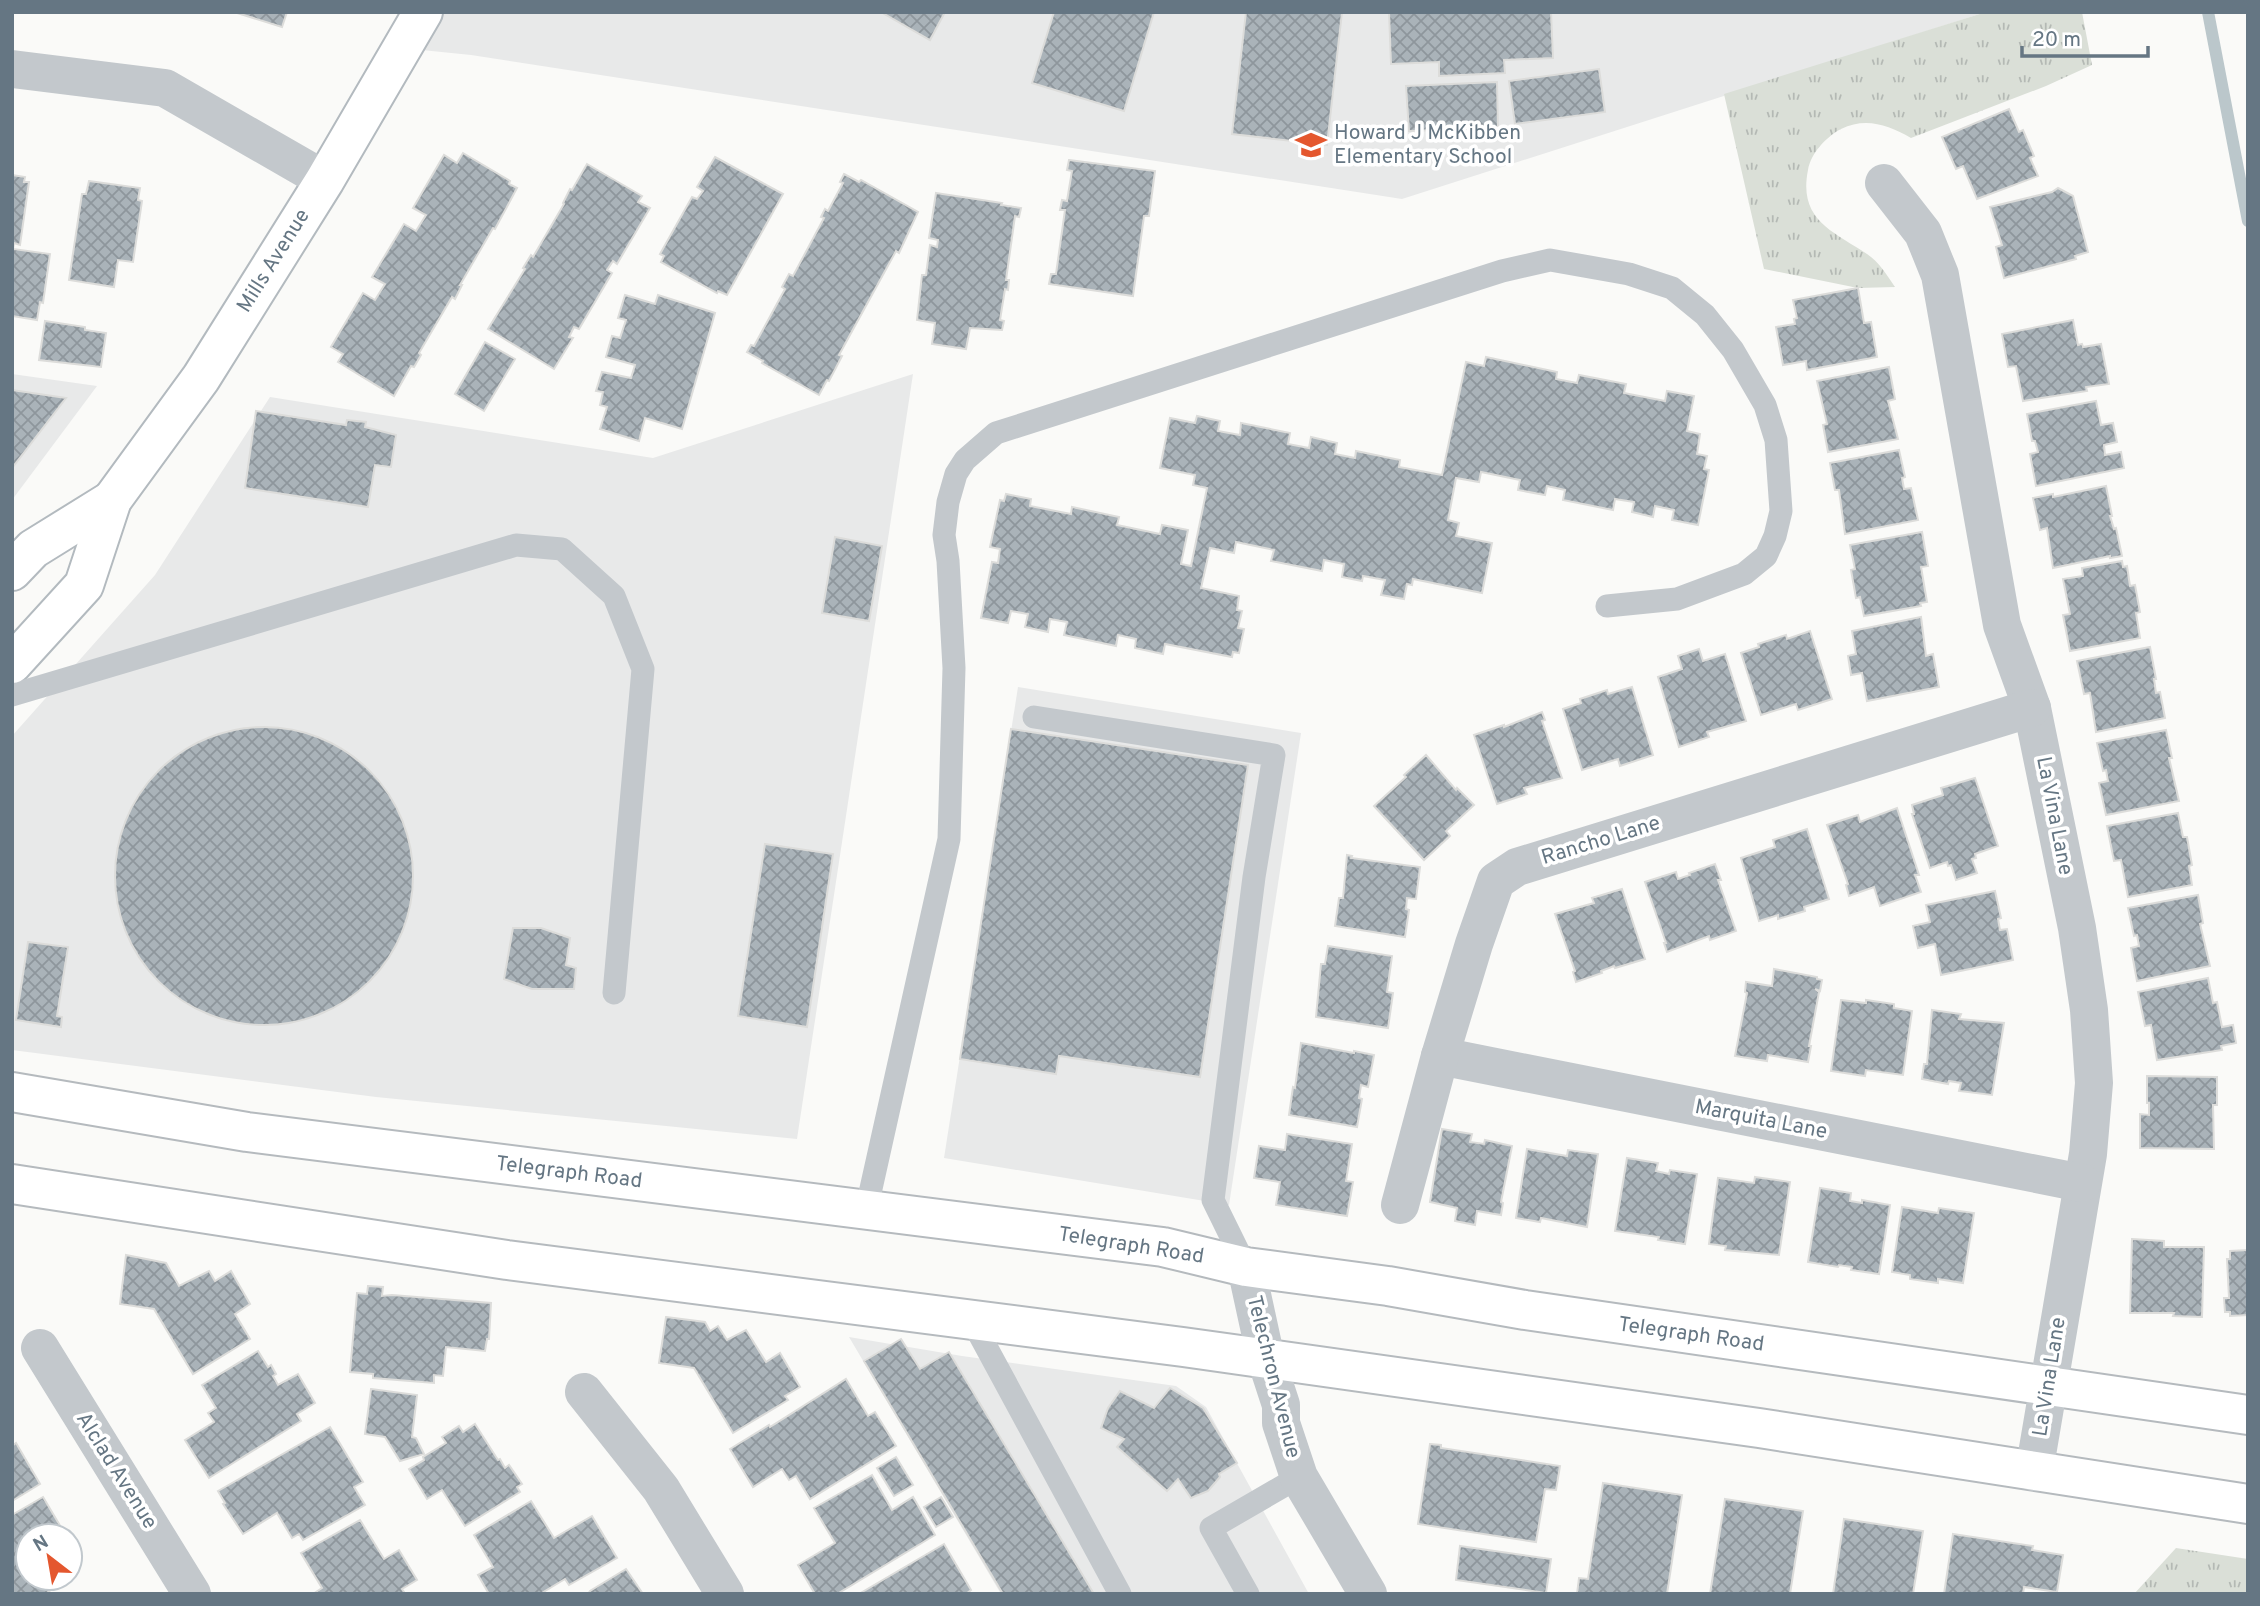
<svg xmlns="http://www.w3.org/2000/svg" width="2260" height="1606" viewBox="0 0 2260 1606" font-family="Overpass,sans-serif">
<defs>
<pattern id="grass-tufts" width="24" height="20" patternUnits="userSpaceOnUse" patternTransform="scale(1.75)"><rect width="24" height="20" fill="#dadfd7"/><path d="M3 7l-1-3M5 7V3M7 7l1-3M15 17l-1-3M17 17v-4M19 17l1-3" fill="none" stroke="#b4b9b4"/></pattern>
<pattern id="building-cross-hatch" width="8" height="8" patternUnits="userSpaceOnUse" patternTransform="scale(1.75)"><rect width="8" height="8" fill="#aab3b9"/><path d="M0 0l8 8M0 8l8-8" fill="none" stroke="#8e969c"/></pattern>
</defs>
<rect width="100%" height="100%" fill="#fafaf8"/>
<!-- built -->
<g fill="#e8e9e9">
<path d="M423 12H1986L1402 199 471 55 402 48Z"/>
<path d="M12 374 97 386 12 500Z"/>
<path d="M913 374 797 1139 376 1097 12 1050V736L155 575 270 397 653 458Z"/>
<path d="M1018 687 1301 733 1229 1205 944 1158Z"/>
<path d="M849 1337 962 1356 1176 1386 1206 1407 1309 1594H1001Z"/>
</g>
<!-- grass -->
<g fill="url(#grass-tufts)">
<path d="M1986 12H2082L2092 65 2046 86 1911 138C1888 125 1866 117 1841 129 1826 137 1811 153 1808 170 1798 220 1833 231 1867 254 1879 262 1887 275 1895 287L1858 288 1764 269 1724 94Z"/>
<path d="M2176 1548 2248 1559V1594H2134Z"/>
</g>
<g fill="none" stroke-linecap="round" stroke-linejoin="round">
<!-- stream -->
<path stroke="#bbc7cb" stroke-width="12" d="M2208 12 2248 221"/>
</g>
<!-- building -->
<g fill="url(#building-cross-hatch)" stroke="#dcdcda" stroke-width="2">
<path d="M234 12H287L282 27Z"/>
<path d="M881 12H945L930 40Z"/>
<path d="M1054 12H1154L1124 111 1032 83Z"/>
<path d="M1246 12H1342L1327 145 1232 134Z"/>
<path d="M1389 12H1551L1553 58 1504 60 1505 73 1439 76V62L1391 64Z"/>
<path d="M1599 69 1605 112 1515 124 1509 81Z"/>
<path d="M1497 82 1498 128 1409 131 1406 86Z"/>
<path d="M2009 109 2019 132 2023 130 2034 156 2030 158 2038 176 1977 199 1963 166 1956 169 1942 137Z"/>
<path d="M463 153 510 181 509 184 517 188 495 229 493 228 460 285H462L455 299 452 297 419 353 421 355 414 367 411 366 394 396 338 362 343 354 331 347 363 293 375 300 385 284 372 277 404 224 416 231 426 215 413 208 444 155 457 163Z"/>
<path d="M715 157 783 194 727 295 718 291 717 293 661 262 664 256 660 254 692 197 697 199 703 191 697 187Z"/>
<path d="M1069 160 1155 171 1149 216H1144L1133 296 1049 284 1051 274H1056L1065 210H1060L1062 200 1067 201 1072 171 1067 170Z"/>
<path d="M587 164 642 196 638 202 650 208 617 264 613 261 607 270 612 273 579 329 574 327 569 337 573 338 554 369 488 329 525 269 523 268 531 255 533 257 564 204 563 203 570 189 572 190Z"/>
<path d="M844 174 859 182 861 180 918 212 899 253 896 251 839 355 842 356 829 381 827 380 819 395 762 363 763 361 747 352 751 345 754 346 785 289 782 287 789 274 793 276 824 218 821 217 825 209 828 211 843 183 840 182Z"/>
<path d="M12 175 25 177 24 182H29L20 245 14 243 13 249 50 254 43 303 40 302 37 320 12 316Z"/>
<path d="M89 181 140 188 138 200 142 201 133 262 118 260 114 287 69 280 82 194H86Z"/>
<path d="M2058 188 2073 196 2088 252 2075 256 2076 259 2004 278 1996 247 2002 245 1990 207 2052 192Z"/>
<path d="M936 193 1002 203 1001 205 1021 208 1019 217 1015 216 1006 280H1009L1008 290 1005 289 1000 320 1004 321 1002 330 970 328 966 349 932 344 935 323 917 320 922 275H926L930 245 937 247 938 240 929 238Z"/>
<path d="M1858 288 1864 323 1871 322 1877 357 1807 370 1806 361 1783 365 1776 327 1795 324 1794 319 1797 318 1793 300Z"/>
<path d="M625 295 655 304 658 295 715 313 682 429 645 418 639 441 600 429 607 407 600 405 603 392 596 391 602 372 631 378 635 365 606 357 612 336 620 338 626 320 618 318Z"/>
<path d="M2073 320 2078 345 2082 344 2083 347 2101 344 2109 384 2086 387 2087 391 2023 401 2016 366 2008 367 2002 334Z"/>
<path d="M45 321 85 327V330L106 333 101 367 39 360Z"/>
<path d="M485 342 515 359 484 411 455 394Z"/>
<path d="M1486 357 1557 372 1556 379 1577 383 1579 375 1626 384 1624 393 1665 401 1667 391 1694 396 1687 431 1700 434 1697 454 1707 456 1704 469 1709 470 1698 525 1672 520 1674 510 1655 506 1653 517 1632 512 1634 502 1615 499 1613 510 1563 500 1565 490 1547 486 1545 495 1518 490 1520 480 1481 472 1479 482 1456 478 1448 520 1459 523 1456 536 1492 543 1482 593 1413 579 1412 585 1407 584 1404 599 1381 595 1385 580 1363 576 1362 581 1342 577 1344 564 1324 560 1322 571 1271 561 1274 550 1236 542 1234 553 1210 548 1201 588 1239 596 1237 610 1242 611 1238 628 1244 629 1239 653 1233 652 1232 657 1165 644 1163 654 1135 648 1136 639 1118 635 1116 646 1064 635 1067 622 1050 619 1048 632 1025 627 1028 614 1011 611 1008 623 981 618 992 562 998 563 1000 549 990 547 1000 500 1004 501 1006 494 1031 499 1030 506 1071 514 1072 507 1119 517 1117 525 1160 534 1162 525 1188 530 1181 564 1191 566 1207 488 1193 485 1195 475 1160 468 1170 418 1195 423 1197 416 1220 421 1218 431 1240 435 1241 423 1290 433 1288 444 1309 448 1311 437 1337 443 1335 454 1355 458 1356 451 1400 460 1399 467 1442 475 1466 362 1484 366Z"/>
<path d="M1889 367 1895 399 1888 401 1898 439 1828 452 1823 425 1827 424 1817 381Z"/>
<path d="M12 390 66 398 12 468Z"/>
<path d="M2096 401 2101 425 2113 423 2117 442 2104 445 2105 455 2121 452 2124 468 2036 486 2030 454 2038 452 2035 441H2032L2027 414Z"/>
<path d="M256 411 346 425 347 420 366 422 365 427 396 435 391 467 375 465 368 507 245 488Z"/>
<path d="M1899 450 1905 477 1902 478 1904 489 1911 488 1918 520 1845 534 1839 490H1835L1830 463Z"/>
<path d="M2106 486 2112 516H2110L2114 529 2116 528 2122 556 2110 558V556L2053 568 2047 528 2040 530 2033 498 2053 494V497Z"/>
<path d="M1922 532 1928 566 1921 567 1927 602 1920 603 1921 606 1864 616 1860 597 1856 598 1851 570 1855 569 1850 545Z"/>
<path d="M835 537 882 546 869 621 822 613Z"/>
<path d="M2122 561 2123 567 2127 566 2130 586 2135 585 2140 612 2136 613 2140 638 2070 651 2063 615 2070 614 2063 579 2083 576 2082 568Z"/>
<path d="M1921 617 1926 656 1933 654 1939 687 1867 701 1862 673 1851 675 1848 656 1856 654 1852 631Z"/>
<path d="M1810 631 1832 699 1798 710 1796 704 1761 715 1741 653 1759 647 1758 644 1786 635 1787 639Z"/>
<path d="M2150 647 2156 679H2154L2156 693 2160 692 2165 718 2096 732 2090 693 2084 694 2077 661Z"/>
<path d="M1699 649 1703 661 1725 654 1746 721 1707 732 1709 737 1679 747 1658 677 1682 669 1678 656Z"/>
<path d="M1632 687 1653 755 1620 766 1618 759 1582 770 1563 709 1581 703 1580 699 1607 690 1608 694Z"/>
<path d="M1542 712 1545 720 1542 721 1562 778 1524 788 1527 794 1497 804 1474 735 1504 725V727Z"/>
<circle cx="264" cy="876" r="149"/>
<path d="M1011 729 1248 765 1200 1077 1059 1056 1056 1074 960 1059Z"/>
<path d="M2166 730 2172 758H2169L2179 801 2106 815 2099 783 2108 781 2106 770 2103 771 2097 743Z"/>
<path d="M1426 755 1456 790 1457 788 1474 805 1446 831 1450 836 1424 860 1374 806 1406 777 1404 775Z"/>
<path d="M1975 778 1998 846 1975 854 1976 858 1972 859 1977 873 1956 880 1951 865 1948 866 1947 862 1930 868 1912 814H1914L1912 805 1943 795 1941 788Z"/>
<path d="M1897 808 1919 875H1915L1921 892 1880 906 1874 887 1849 896 1846 885 1848 884 1827 825 1858 815 1860 822Z"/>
<path d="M2178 813 2183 837H2187L2192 865 2189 866 2192 885 2128 897 2121 860 2114 861 2107 826Z"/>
<path d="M1807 829 1829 899 1804 907 1805 911 1778 919V915L1759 921 1741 858 1775 847 1773 840Z"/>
<path d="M765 844 833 854 807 1027 738 1016Z"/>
<path d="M1347 855 1352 856 1351 858 1420 867 1416 899 1407 898 1406 909 1409 910 1405 937 1335 926 1339 898H1343Z"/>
<path d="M1715 864 1721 880H1718L1736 931 1710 940 1709 936 1667 952 1664 943H1666L1645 882 1676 872 1678 879 1690 875 1689 873Z"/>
<path d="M1622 889 1645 959 1615 968 1614 966 1601 971 1602 973 1576 982 1573 972 1575 971 1555 914 1594 903 1592 898Z"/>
<path d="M1995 891 2001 918 1998 919 2000 930 2007 929 2013 960 1941 975 1935 944 1918 948 1913 926 1930 922 1926 905Z"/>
<path d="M2198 895 2203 923 2200 924 2210 966 2137 981 2131 948 2139 946 2137 935 2134 936 2128 908Z"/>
<path d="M513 928H541L570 938 566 965 576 968 574 989H532L504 979Z"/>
<path d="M28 942 68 947 57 1016 62 1017 61 1027 16 1020Z"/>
<path d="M1328 946 1392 956 1387 992 1393 993 1388 1028 1316 1017 1321 964H1325Z"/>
<path d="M1774 969 1817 977V979L1822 980 1820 991 1815 989 1819 992 1809 1046H1811L1808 1062 1768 1055 1767 1061 1735 1056 1747 993 1745 992 1746 982 1772 986Z"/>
<path d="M2208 978 2213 1003 2217 1002 2222 1027 2233 1025 2236 1043 2221 1046 2222 1050 2157 1060 2151 1025 2145 1026 2138 992Z"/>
<path d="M1841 1000 1866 1003V1000L1894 1004V1008L1912 1011 1903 1075 1866 1070 1865 1076 1831 1071Z"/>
<path d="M1932 1010 1961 1014 1959 1019 2004 1023 1992 1095 1959 1091 1961 1083 1949 1081 1948 1084 1922 1079 1924 1064H1927Z"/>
<path d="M1301 1043 1354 1053V1051L1374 1055 1368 1087 1361 1085 1359 1098 1362 1099 1357 1127 1289 1115 1293 1087 1295 1088Z"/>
<path d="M2147 1076 2217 1077V1105H2213L2214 1149 2140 1148V1114L2149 1115V1103H2147Z"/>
<path d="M1442 1129 1472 1134 1470 1142 1484 1144 1485 1140 1512 1146 1501 1202 1503 1203 1501 1215 1477 1211 1475 1225 1455 1221 1457 1208 1430 1202Z"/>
<path d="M1287 1134 1352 1144 1346 1181 1353 1182 1347 1216 1276 1205 1280 1182 1254 1178 1259 1146 1285 1150Z"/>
<path d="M1527 1149 1567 1156 1568 1150 1598 1154 1587 1227 1541 1218 1540 1222 1516 1218Z"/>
<path d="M1627 1158 1658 1163 1656 1171 1669 1174 1670 1170 1697 1174 1685 1244 1658 1240 1659 1237 1615 1231Z"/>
<path d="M1755 1177 1790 1182 1779 1255 1725 1250 1726 1246 1709 1244 1718 1178 1754 1183Z"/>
<path d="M1820 1188 1851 1193 1850 1201 1862 1203V1200L1890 1205 1879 1274 1851 1270 1852 1267 1839 1265 1838 1267 1808 1262Z"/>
<path d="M1902 1207 1938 1213 1939 1208 1974 1213 1963 1283 1938 1279V1283L1910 1279V1275L1892 1272Z"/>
<path d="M2132 1239 2164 1241V1247H2204L2202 1317 2173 1316 2174 1313H2130Z"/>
<path d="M2248 1250V1315L2230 1316V1312H2225L2224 1298H2229L2227 1259H2230V1251Z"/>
<path d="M126 1255 166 1263 179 1286 209 1271 215 1281 231 1271 250 1304 235 1314 250 1339 193 1374 154 1309 120 1304Z"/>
<path d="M368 1286 383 1287 382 1296 392 1295 491 1303 489 1339H487L485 1351 446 1347 443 1376 434 1375V1383L373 1378V1374L350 1372 357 1293 367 1294Z"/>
<path d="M666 1317 705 1322 710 1331 718 1326 727 1340 746 1330 766 1362 780 1353 800 1387 785 1396 788 1400 733 1433 694 1368 659 1363Z"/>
<path d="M901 1339 920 1369 949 1352 1094 1594H1003L864 1361Z"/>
<path d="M258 1351 268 1367 271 1365 276 1374 273 1376 278 1385 298 1374 315 1403 297 1414 301 1421 209 1478 185 1440 214 1422 208 1413 216 1408 202 1385Z"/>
<path d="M846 1379 868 1416 875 1412 896 1446 810 1499 796 1476 789 1480 782 1469 753 1487 730 1449 769 1425 770 1427Z"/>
<path d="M1170 1388 1203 1408 1237 1463 1219 1474 1220 1477 1208 1491 1191 1498 1178 1479 1167 1491 1117 1447 1124 1439 1101 1428 1108 1408 1120 1391 1154 1408Z"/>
<path d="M371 1389 417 1395 412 1437 416 1438 424 1454 400 1461 385 1437 365 1434Z"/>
<path d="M475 1424 498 1460 500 1459 505 1468 509 1465 522 1484 517 1487 520 1492 465 1526 442 1490 427 1499 409 1469 424 1460 423 1457 446 1443 442 1437 459 1426 463 1432Z"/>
<path d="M330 1427 363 1482 354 1487 365 1505 303 1540 299 1534 292 1538 277 1513 243 1534 223 1504 225 1503 218 1491Z"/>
<path d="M16 1443 40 1484 12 1501V1446Z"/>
<path d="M1430 1444 1441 1445V1448L1560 1466 1556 1490 1545 1489 1536 1542 1418 1524Z"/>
<path d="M896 1457 913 1485 894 1496 877 1468Z"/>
<path d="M872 1475 892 1510 913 1497 935 1535 837 1594H815L798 1565 835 1543 814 1508Z"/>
<path d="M1603 1483 1682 1495 1667 1594H1577L1579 1578 1588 1579Z"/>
<path d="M43 1497 65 1534 62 1536H28V1578H43L51 1590 45 1594H12V1515Z"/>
<path d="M941 1497 953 1517 936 1527 924 1507Z"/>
<path d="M1725 1499 1803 1511 1790 1594H1710Z"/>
<path d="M531 1501 554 1538 592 1516 617 1558 569 1585 565 1579 540 1594H489L478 1575 493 1567 474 1535Z"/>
<path d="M1844 1519 1923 1531 1913 1594H1833Z"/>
<path d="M360 1520 384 1559 399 1550 417 1580 402 1589 404 1592 401 1594H313L322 1588 301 1553Z"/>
<path d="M1953 1534 2033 1546 2032 1550 2063 1555 2057 1592 2024 1587 2023 1594H1944Z"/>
<path d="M944 1544 971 1590 966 1594H859Z"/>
<path d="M1460 1546 1551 1559 1546 1593 1456 1580Z"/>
<path d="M626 1569 643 1594H588L590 1591Z"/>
</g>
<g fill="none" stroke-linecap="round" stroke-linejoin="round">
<defs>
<g id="secondary">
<path d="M12 571 33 549 112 500"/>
<path d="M12 664 84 585 112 500 201 378 325 180 423 12"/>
</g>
<g id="primary">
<path d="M12 1092 247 1132 1163 1247 1246 1267 1388 1286 1525 1310 2248 1415"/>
<path d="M12 1184 507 1260 1183 1347 1759 1428 2248 1504"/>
</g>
</defs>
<!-- secondary casing -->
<use href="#secondary" stroke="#b3babf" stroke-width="42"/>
<!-- primary casing -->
<use href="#primary" stroke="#b5babe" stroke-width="42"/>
<!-- service -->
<g stroke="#c3c8cc" stroke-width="23">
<path d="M12 695 516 545 562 549 614 596 643 669 614 993"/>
<path d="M1034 717 1274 755 1254 877 1213 1200 1246 1267"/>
<path d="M866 1211 949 839 954 668 948 561 944 535 948 502 956 474 965 460 996 433 1502 271 1550 260 1629 274 1672 288 1705 315 1733 350 1765 405 1776 440 1781 511 1775 536 1766 556 1744 574 1677 599 1607 606"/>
<path d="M971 1319 1120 1594"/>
<path d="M1248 1594 1211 1528 1299 1477"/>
</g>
<!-- minor -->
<g stroke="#c3c8cc" stroke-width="38">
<path d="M12 69 165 88 325 180"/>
<path d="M1884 183 1923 233 1940 275 2002 625 2032 708 2077 928 2089 1010 2094 1083 2088 1154 2034 1472"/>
<path d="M1440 1056 2082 1183"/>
<path d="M1400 1205 1440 1056 1474 944 1496 881 1517 867 2032 708"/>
<path d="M1246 1267 1266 1359 1281 1405V1423L1299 1477 1368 1594"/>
<path d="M40 1348 192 1594"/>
<path d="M584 1392 661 1489 725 1594"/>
</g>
<!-- secondary -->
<use href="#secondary" stroke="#fff" stroke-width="38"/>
<!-- primary -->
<use href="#primary" stroke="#fff" stroke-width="38"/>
</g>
<!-- icons -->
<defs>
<symbol id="school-bare" viewBox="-9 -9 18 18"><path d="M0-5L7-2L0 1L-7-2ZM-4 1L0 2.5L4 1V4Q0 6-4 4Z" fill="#e4572e" stroke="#fff" stroke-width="2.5" paint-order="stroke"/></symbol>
</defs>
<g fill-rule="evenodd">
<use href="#school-bare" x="1289" y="123" width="44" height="44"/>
</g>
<g text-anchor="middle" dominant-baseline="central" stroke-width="7" stroke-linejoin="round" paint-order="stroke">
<!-- poi labels -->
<g font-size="21" fill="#657683" stroke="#fff" text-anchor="start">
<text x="1334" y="133">Howard J McKibben<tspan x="1334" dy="24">Elementary School</tspan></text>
</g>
<!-- street labels -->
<g font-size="21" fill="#657683" stroke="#fff">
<text transform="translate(274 261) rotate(-58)">Mills Avenue</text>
<text transform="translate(2054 816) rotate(79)">La Vina Lane</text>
<text transform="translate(1601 841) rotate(-17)">Rancho Lane</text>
<text transform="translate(1761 1120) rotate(11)">Marquita Lane</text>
<text transform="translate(569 1173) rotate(7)">Telegraph Road</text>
<text transform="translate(1131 1246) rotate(9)">Telegraph Road</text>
<text transform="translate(1691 1335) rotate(8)">Telegraph Road</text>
<text transform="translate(1273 1377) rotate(76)">Telechron Avenue</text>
<text transform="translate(2050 1377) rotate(-81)">La Vina Lane</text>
<text transform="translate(116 1471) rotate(58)">Alclad Avenue</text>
</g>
</g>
<!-- border -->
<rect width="2260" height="1606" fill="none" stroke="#657683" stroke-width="28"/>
<!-- north arrow -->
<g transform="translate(49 1557) rotate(329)"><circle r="33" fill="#ffffff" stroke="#c1c8cd" stroke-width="2"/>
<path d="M0-5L12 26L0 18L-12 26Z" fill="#e4572e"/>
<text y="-10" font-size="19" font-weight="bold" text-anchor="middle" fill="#657683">N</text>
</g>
<!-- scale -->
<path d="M2022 46v10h126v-10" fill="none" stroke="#657683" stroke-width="3.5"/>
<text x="2032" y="46" font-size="21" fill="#657683" stroke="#ffffff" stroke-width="5" paint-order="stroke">20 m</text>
</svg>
